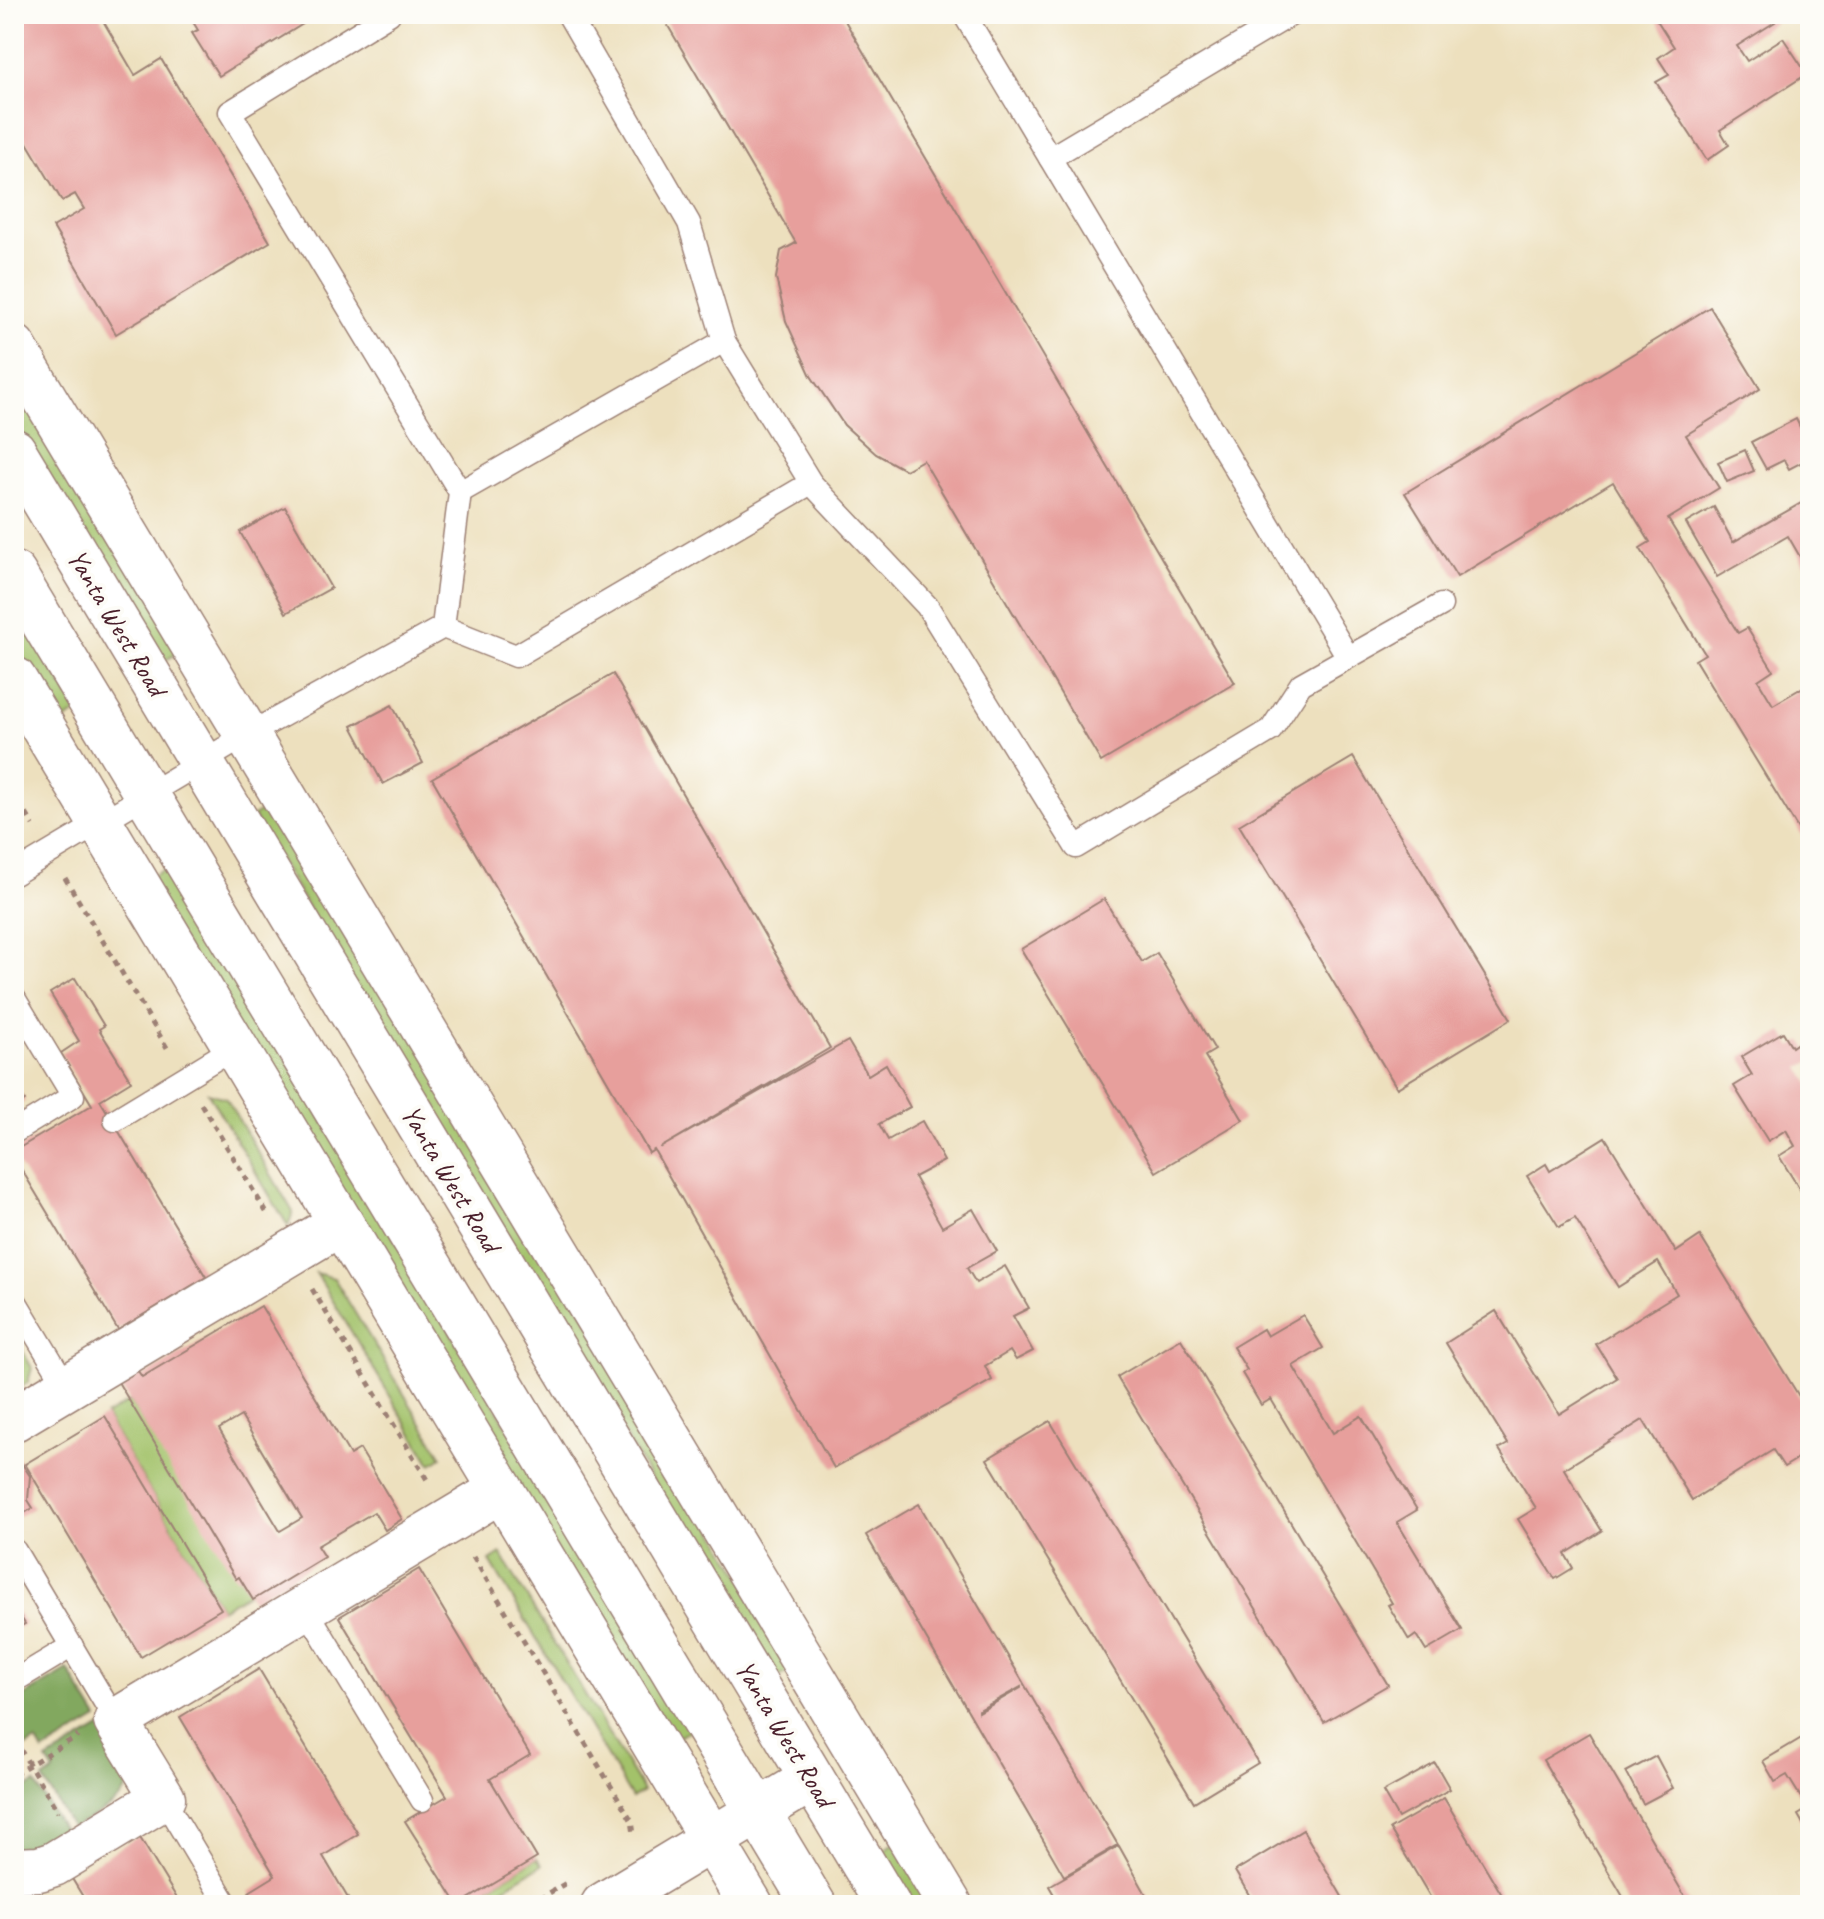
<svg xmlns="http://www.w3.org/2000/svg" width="1824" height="1919" viewBox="0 0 1824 1919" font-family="Caveat,sans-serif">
<rect width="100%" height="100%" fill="#fdfcf7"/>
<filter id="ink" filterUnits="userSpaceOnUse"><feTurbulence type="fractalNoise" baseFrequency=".0125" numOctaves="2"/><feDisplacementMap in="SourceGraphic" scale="16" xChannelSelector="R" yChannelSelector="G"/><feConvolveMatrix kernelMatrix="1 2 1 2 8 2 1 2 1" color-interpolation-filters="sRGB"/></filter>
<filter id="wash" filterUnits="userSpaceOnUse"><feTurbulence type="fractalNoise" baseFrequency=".006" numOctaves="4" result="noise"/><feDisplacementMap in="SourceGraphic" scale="32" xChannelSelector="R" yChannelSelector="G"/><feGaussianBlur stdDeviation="1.8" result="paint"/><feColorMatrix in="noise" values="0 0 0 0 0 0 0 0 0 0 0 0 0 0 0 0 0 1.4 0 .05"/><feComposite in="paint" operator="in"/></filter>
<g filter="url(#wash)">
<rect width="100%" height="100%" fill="#ede0be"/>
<!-- green -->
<g fill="#a3c26a" stroke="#76704a" stroke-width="2">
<path d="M14 366 184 649 161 663 14 418Z"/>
<path d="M14 606 78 712 54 727 14 660Z"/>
<path d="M276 802 796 1667 772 1681 253 816Z"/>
<path d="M170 866 690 1730 666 1745 146 880Z"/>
<path d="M208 1093 226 1098 293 1212 288 1226Z"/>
<path d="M316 1273 334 1278 442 1457 431 1464Z"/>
<path d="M14 1336 32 1368 28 1382 14 1393V1361L21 1357 14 1345Z"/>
<path d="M130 1401 249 1592 221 1609 105 1416Z"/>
<path d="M501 1554 643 1791 632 1798 490 1561Z"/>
<path d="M900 1840 939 1905H907L877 1854Z"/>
<path d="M537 1858 542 1865 475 1905H458Z"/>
</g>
<!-- forest -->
<g fill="#82a85e" stroke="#666444" stroke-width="2">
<path d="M68 1670 98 1719 43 1752 36 1741 24 1748 14 1731V1702Z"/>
<path d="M102 1727 130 1778C127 1804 93 1816 72 1828L43 1779 54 1771 47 1760Z"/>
<path d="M16 1778 23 1790 35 1783 65 1833 28 1855 14 1857Z"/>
</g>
<g id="blocks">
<!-- building -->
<g fill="#e79f9c" fill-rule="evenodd">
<path d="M14 14H99L135 75 161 59 270 242 116 334 53 227 84 209 75 194 62 201 14 121Z"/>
<path d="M188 14H319L219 76 192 33 198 30Z"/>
<path d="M661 14H841L1235 683 1101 762 923 460 905 470 876 454 844 425 811 376 786 321 776 278 781 251 796 243Z"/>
<path d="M1653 14H1770L1775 22 1737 46 1747 61 1783 38 1807 74 1720 130 1729 145 1707 160 1656 82 1669 75 1658 58 1674 47Z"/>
<path d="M1710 307 1760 389 1686 435 1719 488 1668 519 1738 633 1747 628 1773 670 1758 680 1773 705 1810 683V839L1806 842 1695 660 1705 654 1640 548 1650 542 1613 482 1457 577 1405 493Z"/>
<path d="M1796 419 1810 447V458L1789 469 1784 460 1766 469 1751 442Z"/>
<path d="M1745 450 1754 471 1727 482 1718 462Z"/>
<path d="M1810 498V574L1788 536 1717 577 1686 523 1714 507 1733 542Z"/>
<path d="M285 507 331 588 286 613 240 532Z"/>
<path d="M613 674 830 1048 660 1148 848 1041 868 1075 886 1064 910 1107 879 1124 888 1140 922 1121 944 1161 914 1177 942 1227 973 1209 997 1251 967 1268 976 1283 1005 1266 1029 1308 1013 1316 1033 1351 1016 1360 1010 1351 985 1366 992 1380 834 1468 654 1150 649 1153 432 778Z"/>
<path d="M392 705 423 763 383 784 352 726Z"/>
<path d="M1353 757 1511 1019 1397 1088 1239 825Z"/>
<path d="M1104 899 1142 962 1157 953 1215 1050 1205 1056 1243 1120 1156 1172 1021 949Z"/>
<path d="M75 978 104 1026 99 1029 131 1081 100 1100 206 1277 118 1330 14 1157V1151L92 1105 61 1053 79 1041 50 993Z"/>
<path d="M1783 1032 1792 1047 1802 1040 1810 1053V1062L1800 1068 1810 1083V1206L1779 1156 1795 1146 1786 1130 1768 1141 1734 1086 1752 1075 1741 1057Z"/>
<path d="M14 1083 25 1101 14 1108Z"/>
<path d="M1605 1137 1676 1252 1700 1236 1810 1414V1451L1784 1467 1773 1450 1692 1500 1643 1420 1564 1469 1602 1531 1565 1554 1573 1568 1555 1579 1518 1519 1536 1508 1499 1449 1508 1444 1446 1343 1496 1311 1559 1414 1617 1378 1596 1344 1677 1294 1658 1262 1618 1287 1575 1218 1559 1227 1527 1176 1546 1164 1550 1171Z"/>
<path d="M261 1306 350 1455 360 1449 402 1519 385 1530 374 1512 317 1546 324 1557 253 1600 239 1577 236 1579 118 1382 138 1371 142 1377ZM241 1416 302 1518 280 1531 219 1429Z"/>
<path d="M1303 1315 1323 1348 1293 1366 1333 1433 1361 1416 1417 1510 1397 1522 1462 1630 1426 1651 1416 1635 1409 1640 1388 1605 1392 1603 1271 1399 1261 1405 1242 1373 1247 1370 1233 1347 1263 1329 1267 1336Z"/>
<path d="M1181 1339 1388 1685 1324 1722 1117 1377Z"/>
<path d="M14 1369 22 1382 14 1387Z"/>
<path d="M105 1416 221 1609 141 1657 25 1464Z"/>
<path d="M1050 1421 1258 1763 1194 1802 987 1459Z"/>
<path d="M17 1456 30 1476 28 1500 33 1508 14 1519V1457Z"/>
<path d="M919 1504 1118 1845 1064 1876 866 1535ZM1021 1687V1688L979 1712V1710Z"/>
<path d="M419 1569 530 1755 490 1779 537 1858 458 1905 405 1821 447 1796 339 1617Z"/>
<path d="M14 1606 25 1624 14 1630Z"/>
<path d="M259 1669 358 1834 323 1856 352 1905H256L249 1892 275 1876 180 1717Z"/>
<path d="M1589 1733 1690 1905H1628L1543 1760Z"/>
<path d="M1810 1733V1836L1798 1815 1808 1809 1787 1775 1775 1782 1763 1761Z"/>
<path d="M1656 1756 1673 1788 1643 1804 1626 1772Z"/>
<path d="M1435 1763 1450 1789 1398 1818 1383 1792Z"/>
<path d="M1444 1798 1508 1905H1435L1390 1829Z"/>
<path d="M1303 1830 1347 1905H1255L1235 1871Z"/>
<path d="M139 1836 181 1905H88L71 1877Z"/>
<path d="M1119 1846 1152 1905H1060L1049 1886Z"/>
</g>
</g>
</g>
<g filter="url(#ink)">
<use href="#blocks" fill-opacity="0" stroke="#9c8074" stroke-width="2"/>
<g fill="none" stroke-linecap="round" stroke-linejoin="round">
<defs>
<g id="lane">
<path d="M389 14 230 112 460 492 443 627"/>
<path d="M568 14 689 223 724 341 811 483"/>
<path d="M964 14 1348 657"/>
<path d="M1050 158 1292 14"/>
<path d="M460 492 724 341"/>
<path d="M14 874 247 735 443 627 516 656 811 483 927 606 1076 847 1271 730 1301 684 1441 605"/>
<path d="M14 998 73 1096 14 1132"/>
<path d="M115 1120 235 1047"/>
<path d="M14 1299 67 1387"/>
<path d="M15 1551 116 1721"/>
<path d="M305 1607 422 1800"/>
<path d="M14 1681 72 1646"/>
<path d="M163 1798 227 1905"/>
</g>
<g id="street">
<path d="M14 347 950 1905"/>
<path d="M14 679 751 1905"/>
<path d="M14 1419 341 1223"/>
<path d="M14 1870 39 1869 54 1864 163 1798 116 1721 501 1490"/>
</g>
<g id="secondary">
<path d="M14 451 888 1905"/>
<path d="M14 574 814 1905"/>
<path d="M603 1905 812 1779"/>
</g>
</defs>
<!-- lane casing -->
<use href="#lane" stroke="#9c8074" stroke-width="25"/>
<!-- street casing -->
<use href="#street" stroke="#9c8074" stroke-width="47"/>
<!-- secondary casing -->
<use href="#secondary" stroke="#9c8074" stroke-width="47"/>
<!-- path -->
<g stroke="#9c8074" stroke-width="5" stroke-dasharray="6 6" stroke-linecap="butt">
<path d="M14 793 33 825"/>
<path d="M65 878 169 1051"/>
<path d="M201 1104 268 1215"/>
<path d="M312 1289 429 1483"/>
<path d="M473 1557 632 1821 634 1834"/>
<path d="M14 1739 58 1812"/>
<path d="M14 1774 78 1736"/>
<path d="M529 1905 566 1883"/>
</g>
<!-- lane -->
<use href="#lane" stroke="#fff" stroke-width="22"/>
<!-- street -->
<use href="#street" stroke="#fff" stroke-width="44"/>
<!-- secondary -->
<use href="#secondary" stroke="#fff" stroke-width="44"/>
</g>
</g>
<g text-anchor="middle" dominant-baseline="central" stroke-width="8" stroke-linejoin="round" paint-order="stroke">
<!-- street labels -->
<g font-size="28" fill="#4a1f2b" stroke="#fdfcf7">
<text transform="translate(117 622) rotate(59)">Yanta West Road</text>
<text transform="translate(451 1178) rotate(59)">Yanta West Road</text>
<text transform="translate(785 1733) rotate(59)">Yanta West Road</text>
</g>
</g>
<!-- margin -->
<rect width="1824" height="1919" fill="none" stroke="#fdfcf7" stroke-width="48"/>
</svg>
